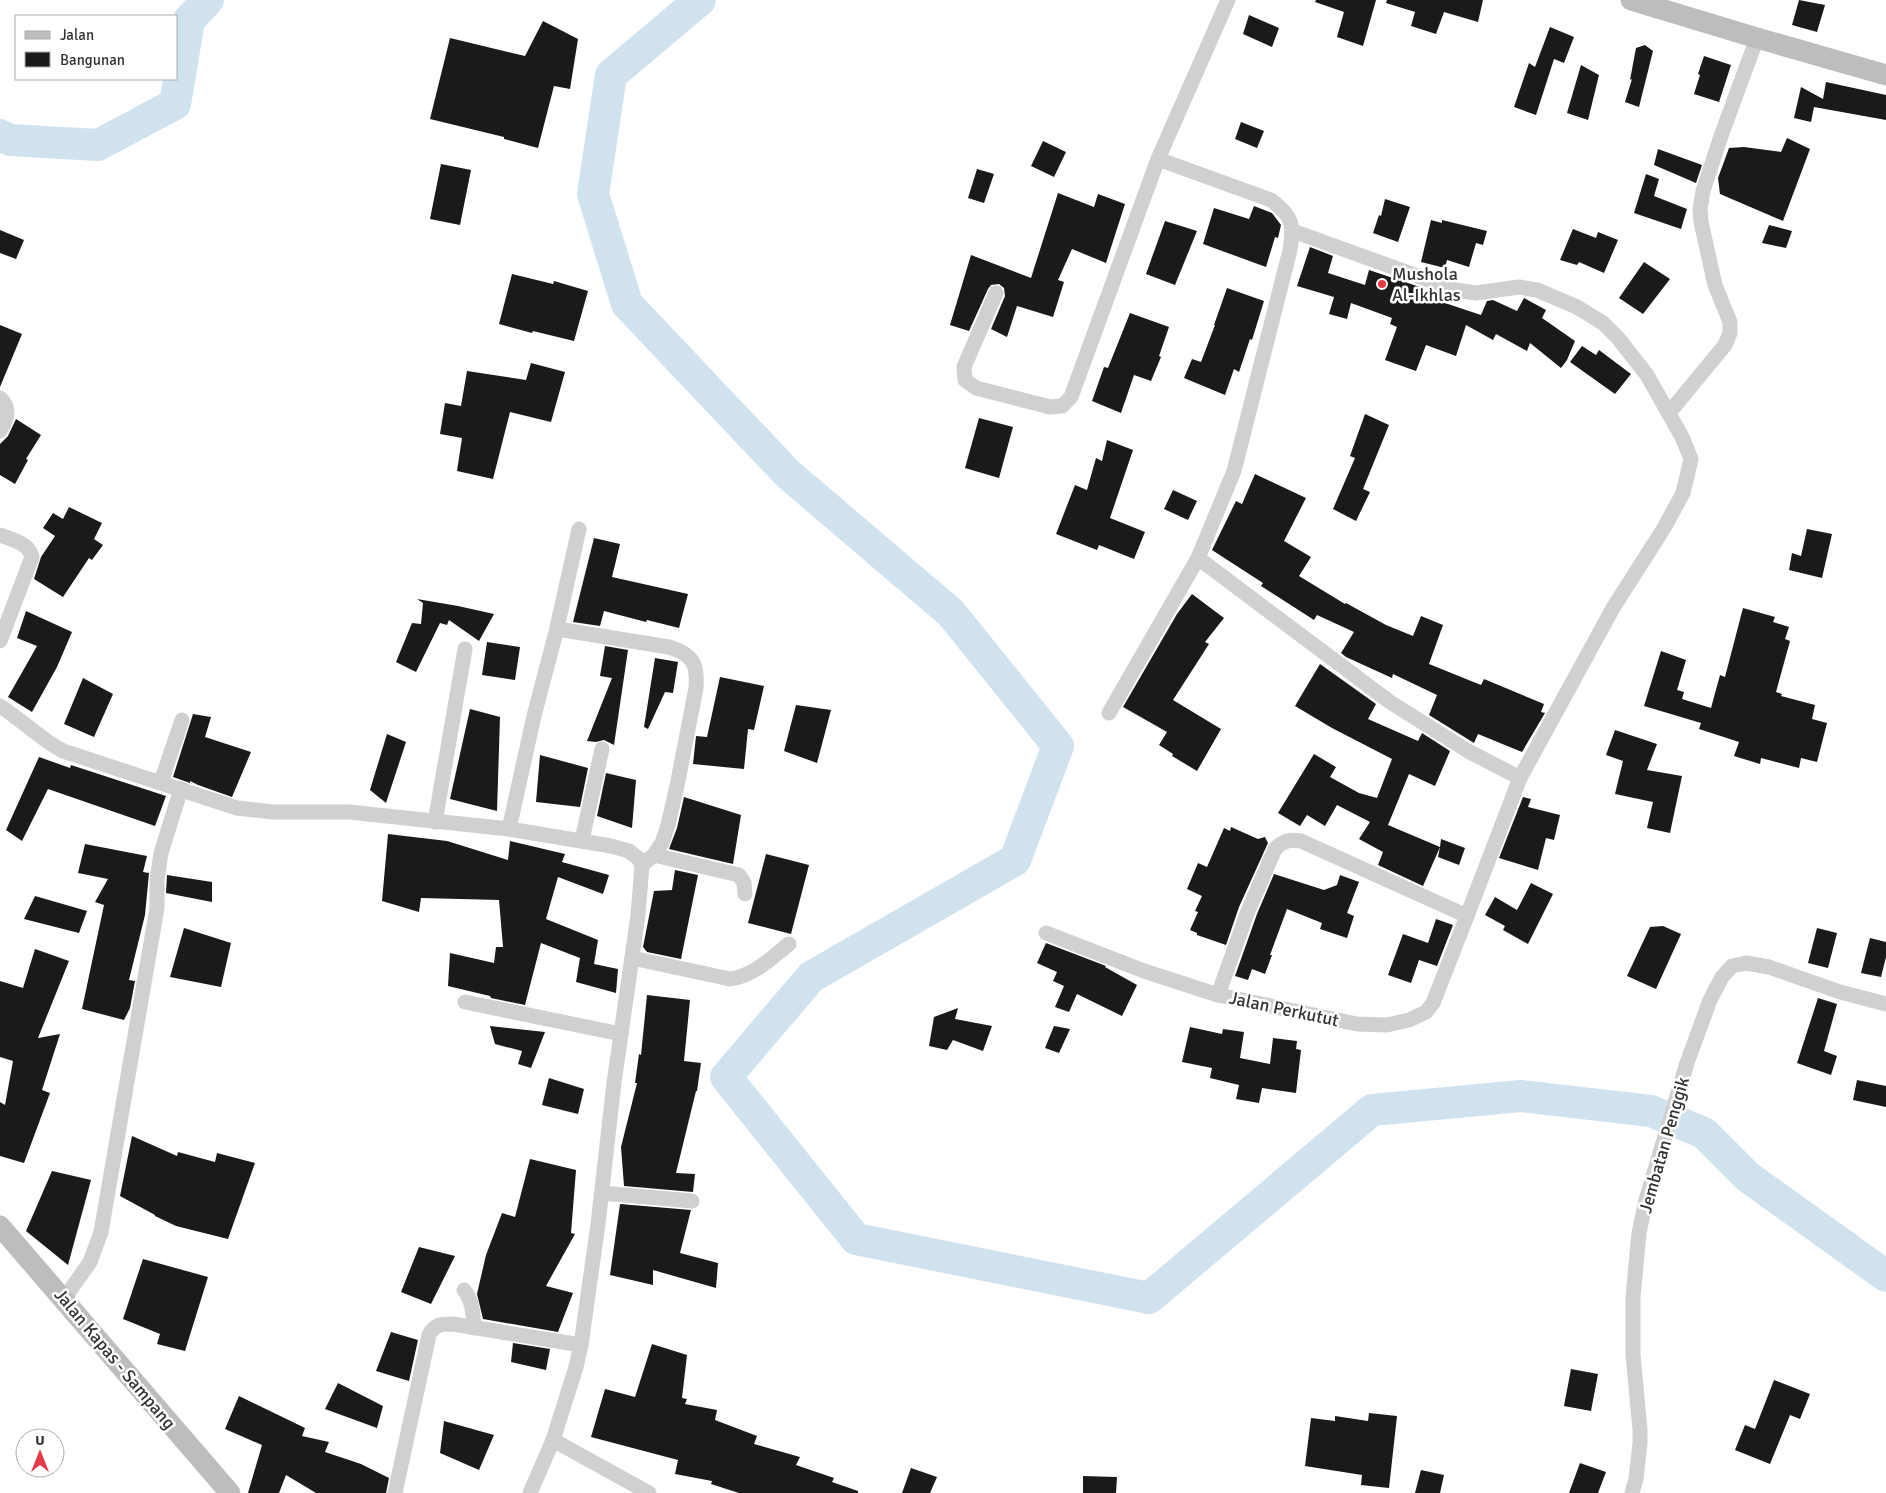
<svg xmlns="http://www.w3.org/2000/svg" width="1886" height="1493" viewBox="0 0 1886 1493" font-family="Signika,sans-serif">
<rect width="100%" height="100%" fill="#fff"/>
<g fill="none" stroke-linecap="round" stroke-linejoin="round">
<!-- river -->
<g stroke="#cfe2ee" stroke-width="32">
<path d="M700 0 611 75 593 194 627 304 788 474 951 613 1058 746 1015 860 811 977 726 1077 856 1239 1149 1298 1372 1110 1521 1096 1651 1111 1704 1133 1748 1177 1886 1276"/>
<path d="M0 135 10 140 98 145 175 104 189 20 208 0"/>
</g>
</g>
<!-- building -->
<g fill="#1a1a1a">
<path d="M1316 0H1376L1363 46 1337 37 1344 12 1315 2Z"/>
<path d="M1387 0H1483L1478 22 1444 12 1436 34 1411 26 1415 12 1386 3Z"/>
<path d="M1799 0 1825 5 1817 32 1792 25Z"/>
<path d="M1249 15 1279 28 1272 47 1243 34Z"/>
<path d="M543 21 578 39 570 89 554 86 538 148 504 139V137L430 119 450 38 525 56Z"/>
<path d="M1550 27 1574 37 1564 63 1554 59 1536 115 1514 107 1529 63 1535 67Z"/>
<path d="M1645 45 1653 51 1639 107 1625 102 1632 79 1630 80 1636 48Z"/>
<path d="M1704 56 1731 65 1719 102 1694 94 1700 75 1698 74Z"/>
<path d="M1581 65 1599 75 1588 120 1567 113Z"/>
<path d="M1826 82 1886 95V120L1814 107 1811 122 1794 118 1801 87 1823 99Z"/>
<path d="M1241 122 1264 131 1257 148 1235 139Z"/>
<path d="M1787 138 1810 149 1783 221 1720 194 1718 178 1729 148 1744 147 1781 152Z"/>
<path d="M1043 141 1066 152 1054 177 1031 166Z"/>
<path d="M1658 149 1702 165 1696 183 1654 165Z"/>
<path d="M441 164 471 170 460 225 430 219Z"/>
<path d="M977 169 994 174 984 203 968 198Z"/>
<path d="M1646 174 1659 179 1654 196 1687 209 1681 229 1634 213Z"/>
<path d="M1058 193 1094 207 1098 194 1125 204 1106 263 1072 249 1058 280 1064 282 1053 317 1017 306 1007 337 991 329 1005 296 1004 288 999 284 991 285 988 289 969 331 950 325 971 255 1031 278Z"/>
<path d="M1385 199 1410 207 1398 242 1373 233 1379 215 1381 216Z"/>
<path d="M1254 206 1272 213 1281 225 1278 238 1275 237 1266 267 1203 244 1214 208 1249 219Z"/>
<path d="M1431 220 1442 223V220L1487 231 1483 245 1476 243 1469 267 1447 260 1445 268 1421 262Z"/>
<path d="M1165 221 1197 231 1175 285 1146 274Z"/>
<path d="M1769 225 1792 231 1786 248 1762 243Z"/>
<path d="M1573 229 1596 238 1598 232 1618 240 1604 273 1579 262 1577 265 1560 260Z"/>
<path d="M0 230 24 240 16 259 0 253Z"/>
<path d="M1310 247 1333 256 1328 273 1365 285 1369 270 1420 287 1419 290 1438 295 1436 300 1481 315 1487 301 1493 300 1517 311 1524 298 1546 310 1542 318 1575 341 1567 360 1561 368 1530 343 1527 351 1496 334 1493 340 1466 325 1456 356 1426 345 1416 371 1385 360 1397 327 1390 324 1392 318 1351 303 1347 319 1329 314 1334 297 1297 286Z"/>
<path d="M1644 262 1670 279 1643 314 1619 298Z"/>
<path d="M512 274 553 284 554 281 588 291 574 341 533 331 532 333 499 324Z"/>
<path d="M1227 288 1264 301 1252 340 1250 339 1239 372 1234 369 1225 395 1184 378 1192 359 1201 362 1215 325H1214Z"/>
<path d="M1130 313 1169 327 1159 356 1161 357 1151 381 1134 375 1121 413 1092 401 1104 367 1108 368Z"/>
<path d="M0 325 22 334 0 387Z"/>
<path d="M1582 346 1596 355 1599 350 1631 374 1615 394 1570 362Z"/>
<path d="M531 363 565 372 551 422 510 412 493 479 457 471 462 438 440 434 445 403 461 406 467 371 526 380Z"/>
<path d="M1365 414 1389 425 1363 489 1370 492 1356 521 1333 509 1355 458 1350 456Z"/>
<path d="M979 418 1013 427 999 478 965 468Z"/>
<path d="M16 419 41 435 26 459 28 460 15 484 0 475V444L8 436Z"/>
<path d="M1107 440 1133 450 1110 518 1145 532 1134 559 1099 545 1097 550 1056 534 1075 485 1087 490 1096 458 1102 461Z"/>
<path d="M1255 474 1306 498 1284 541 1311 557 1299 576 1345 604 1346 603 1386 625 1413 636 1421 616 1443 625 1429 664 1481 685 1484 679 1544 704 1541 712 1545 713 1522 752 1478 734 1474 743 1429 715 1437 695 1393 674 1392 678 1346 657 1341 653 1354 632 1317 615 1314 620 1261 586 1263 583 1212 550 1236 501 1242 504Z"/>
<path d="M1173 490 1197 501 1188 520 1164 509Z"/>
<path d="M69 507 102 523 94 539 103 545 92 560 89 558 63 597 34 579 41 557 55 536 43 528 53 513 63 519Z"/>
<path d="M1807 529 1832 534 1822 578 1789 570 1792 553 1801 556Z"/>
<path d="M594 538 620 544 612 577 688 594 679 628 647 620 646 622 604 611 600 626 573 622Z"/>
<path d="M1192 594 1224 618 1205 642 1209 644 1173 700 1221 729 1197 771 1172 756 1173 754 1159 745 1167 732 1123 707 1177 614Z"/>
<path d="M417 599 458 606 494 614 479 641 449 620 447 625 440 623 416 672 396 662 412 623 421 624 423 603Z"/>
<path d="M1743 608 1775 617 1773 622 1789 627 1785 639 1790 641 1776 692 1782 694 1781 696 1815 705 1812 719 1827 723 1817 762 1801 758 1799 768 1761 758 1760 764 1734 756 1739 742 1699 729 1701 723 1644 706 1661 651 1686 660 1677 690 1684 692 1682 699 1711 708 1720 675 1725 677Z"/>
<path d="M26 611 72 632 57 667 32 712 8 697 37 646 17 638Z"/>
<path d="M487 642 520 647 515 680 482 675Z"/>
<path d="M605 646 628 650 614 745 604 740 596 742 587 741 612 678 600 676Z"/>
<path d="M655 658 678 662 673 693 665 692 648 729 644 727Z"/>
<path d="M1320 664 1376 704 1368 719 1418 741 1422 733 1450 751 1435 786 1409 774 1388 825 1440 847 1441 839 1465 848 1459 865 1438 857 1440 847 1423 886 1378 865 1383 852 1359 839 1370 822 1337 805 1325 826 1307 815 1300 826 1278 813 1314 754 1336 767 1330 777 1359 793 1377 798 1392 759 1332 728 1295 706Z"/>
<path d="M720 677 764 686 754 730 748 729 744 769 693 764 696 736 707 737Z"/>
<path d="M83 678 113 694 94 737 64 724Z"/>
<path d="M796 705 831 710 817 763 784 751Z"/>
<path d="M470 709 500 717 497 811 450 799Z"/>
<path d="M193 714 211 717 205 737 251 752 232 797 198 785 190 781V783L173 777Z"/>
<path d="M1615 730 1657 744 1647 770 1682 776 1670 833 1647 828 1653 802 1615 794 1623 761 1606 755Z"/>
<path d="M387 734 406 742 386 803 370 790Z"/>
<path d="M540 755 588 768 580 807 536 802Z"/>
<path d="M39 757 70 768 71 765 166 796 155 826 48 789 22 841 6 830Z"/>
<path d="M606 773 636 780 632 828 597 816Z"/>
<path d="M684 797 741 815 733 864 669 849 677 828Z"/>
<path d="M1523 797 1531 799 1528 807 1560 815 1554 840 1546 838 1538 870 1499 858Z"/>
<path d="M1231 827 1258 839 1265 837 1268 843 1239 907 1226 945 1197 935V933L1190 930 1198 912 1195 911 1202 896 1187 889 1198 863 1207 867 1224 828 1230 831Z"/>
<path d="M388 834 447 841 508 860 510 841 565 854 562 862 609 875 603 894 558 877 546 919 598 940 594 964 618 969 616 993 576 982 580 958 541 943 525 1005 491 998 490 996 448 986 450 953 494 963 496 947H503L499 900 421 898 419 912 382 901Z"/>
<path d="M85 844 147 856 143 872 149 873 145 915 129 980 135 981 130 1008 124 1020 82 1009 104 905 95 902 108 879 78 873Z"/>
<path d="M766 854 809 865 791 934 748 923Z"/>
<path d="M675 870 698 875 681 959 647 952 643 947 654 891 672 890Z"/>
<path d="M1274 874 1324 890 1337 885 1340 875 1359 882 1347 913 1354 916 1347 938 1320 929 1322 923 1287 909 1270 955H1272L1265 974 1252 969 1248 980 1235 976 1257 914Z"/>
<path d="M167 875 212 882V902L166 893Z"/>
<path d="M1531 883 1553 894 1528 944 1503 930 1505 926 1485 915 1495 897 1517 910Z"/>
<path d="M35 896 87 911 79 933 24 919Z"/>
<path d="M1436 919 1453 925 1437 966 1419 960 1411 983 1388 975 1403 934 1428 943Z"/>
<path d="M1663 926 1681 934 1656 989 1627 976 1650 927Z"/>
<path d="M184 928 231 943 221 987 170 977Z"/>
<path d="M1817 928 1837 933 1828 968 1808 963Z"/>
<path d="M1870 938 1886 942V957L1881 977 1861 973Z"/>
<path d="M1046 943 1106 966 1105 967 1137 985 1122 1016 1077 994 1069 1012 1055 1007 1064 986 1053 981 1057 972 1037 963Z"/>
<path d="M35 949 69 961 38 1038 60 1034 42 1090 50 1093 24 1163 0 1156V1102L5 1105 13 1061 0 1057V981L23 988Z"/>
<path d="M647 995 690 1000 684 1061 701 1063 697 1091H696L676 1173 695 1174 693 1192 624 1186 621 1147 637 1083H635L639 1054 641 1055Z"/>
<path d="M1818 998 1837 1004 1824 1051 1837 1056 1831 1075 1797 1063Z"/>
<path d="M958 1008 955 1019 992 1026 983 1051 953 1040 947 1050 929 1046 934 1017Z"/>
<path d="M490 1026 545 1032 531 1068 518 1064 522 1051 495 1044Z"/>
<path d="M1054 1026 1070 1029 1059 1053 1045 1048Z"/>
<path d="M1190 1027 1222 1034 1223 1029 1244 1032 1240 1058 1270 1064 1273 1038 1297 1041 1296 1049 1301 1050 1296 1093 1262 1088 1259 1103 1236 1099 1239 1085 1210 1078 1212 1068 1182 1062Z"/>
<path d="M549 1078 584 1089 578 1114 542 1105Z"/>
<path d="M1857 1080 1886 1086V1107L1853 1100Z"/>
<path d="M132 1136 177 1156 178 1152 215 1162 217 1153 255 1163 228 1239 176 1226 155 1216V1215L120 1196Z"/>
<path d="M530 1159 576 1170 571 1233 575 1234 546 1286 573 1293 558 1332 483 1319 477 1294 486 1255 502 1213 515 1217Z"/>
<path d="M52 1171 91 1180 68 1265 26 1231Z"/>
<path d="M620 1204 691 1210 680 1253 718 1263 716 1288 653 1270V1285L610 1275Z"/>
<path d="M419 1247 455 1256 431 1304 401 1292Z"/>
<path d="M143 1259 208 1277 185 1351 157 1344 160 1334 123 1319Z"/>
<path d="M391 1332 418 1340 409 1381 376 1371Z"/>
<path d="M513 1343 550 1349 546 1370 511 1362Z"/>
<path d="M652 1344 687 1355 682 1398 687 1399 685 1404 717 1410 715 1420 757 1436 754 1444 800 1457 796 1465 834 1478 832 1482 858 1491V1493H739L711 1484 712 1481 675 1474 678 1460 591 1437 605 1389 635 1397Z"/>
<path d="M1571 1369 1598 1374 1591 1411 1564 1406Z"/>
<path d="M1774 1380 1810 1394 1800 1419 1790 1415 1770 1464 1735 1450 1745 1425 1755 1429Z"/>
<path d="M338 1383 383 1406 377 1428 325 1409Z"/>
<path d="M239 1396 305 1428 302 1436 329 1442 325 1452 361 1464 389 1478 386 1493H316L286 1475 279 1493H248L262 1445 225 1429Z"/>
<path d="M1369 1413 1397 1416 1389 1488 1361 1485 1362 1475 1305 1466 1311 1418 1335 1421V1416L1368 1421Z"/>
<path d="M444 1421 494 1435 479 1470 440 1453Z"/>
<path d="M1580 1463 1606 1472 1598 1493H1569Z"/>
<path d="M911 1468 937 1477 930 1493H902Z"/>
<path d="M1421 1470 1444 1475 1440 1493H1415Z"/>
<path d="M1083 1476 1117 1477 1116 1493H1083Z"/>
</g>
<g fill="none" stroke-linecap="round" stroke-linejoin="round">
<!-- street -->
<g stroke="#d0d0d0" stroke-width="15">
<path d="M996 293 964 367 965 380 976 388 1050 407 1062 406 1071 397 1158 159"/>
<path d="M0 398C11 408 7 419 0 431"/>
<path d="M1669 413 1725 345 1730 333V322L1715 285 1701 222 1700 209 1703 191 1721 136 1757 38"/>
<path d="M0 535C13 540 29 543 32 557L0 641"/>
<path d="M1198 558 1390 702 1468 751 1520 778 1613 608 1664 528 1683 493 1691 459 1682 437 1647 375 1618 338 1603 323 1577 307 1537 290 1519 287 1476 293 1456 290 1293 231"/>
<path d="M557 629 669 647C692 654 698 663 696 688L678 781 668 825 662 843 654 855 642 865"/>
<path d="M0 706C22 720 40 739 63 751L237 808 273 812H349L509 829 611 846 629 851 638 858 642 865 638 915 614 1083 598 1224 581 1345 576 1367 553 1440 530 1493"/>
<path d="M1109 713 1198 558 1234 471 1290 250C1294 225 1293 216 1271 200L1158 159 1228 0"/>
<path d="M161 782 182 720"/>
<path d="M435 822 465 649"/>
<path d="M509 829 534 716 556 632 579 529"/>
<path d="M582 840 602 749"/>
<path d="M654 855 739 875 744 883 745 894"/>
<path d="M1046 933 1144 971 1218 995 1357 1024 1387 1025 1409 1020 1426 1012 1433 1003 1467 916"/>
<path d="M632 958 730 979C754 976 771 958 789 944"/>
<path d="M1218 995 1248 911 1275 849C1283 841 1289 839 1301 841L1467 916 1520 778"/>
<path d="M465 1002 621 1034"/>
<path d="M602 1193 692 1201"/>
<path d="M464 1290C473 1301 473 1315 474 1328"/>
<path d="M64 1299 90 1262 101 1232 157 908V880L161 853 181 789"/>
<path d="M553 1440 649 1493"/>
<path d="M395 1493 429 1335C435 1324 441 1324 453 1324L581 1345"/>
<path d="M1632 1493 1636 1479 1640 1443V1430L1633 1354V1298L1639 1233 1646 1200 1687 1063 1710 1000 1722 977 1732 966 1746 963 1769 967 1840 992 1886 1004"/>
</g>
<!-- secondary -->
<g stroke="#bdbdbd" stroke-width="21">
<path d="M1631 0 1757 38 1886 75"/>
<path d="M0 1226 230 1493"/>
</g>
</g>
<!-- markers -->
<circle fill="#e63946" stroke="#fff" stroke-width="2" cx="1382" cy="284" r="5"/>
<g text-anchor="middle" dominant-baseline="central" stroke-width="5" stroke-linejoin="round" paint-order="stroke">
<!-- poi labels -->
<g font-size="18" fill="#333" stroke="#fff" text-anchor="start">
<text x="1392" y="274">Mushola<tspan x="1392" dy="21">Al-Ikhlas</tspan></text>
</g>
<!-- street labels -->
<g font-size="18" fill="#333" stroke="#fff">
<text transform="translate(1284 1009) rotate(12)">Jalan Perkutut</text>
<text transform="translate(1664 1145) rotate(-74)">Jembatan Penggik</text>
<text transform="translate(115 1359) rotate(50)">Jalan Kapas - Sampang</text>
</g>
</g>
<!-- legend -->
<rect x="15" y="15" width="162" height="65" fill="#ffffff" stroke="#adadad"/>
<rect x="25" y="31" width="25" height="8" fill="#bdbdbd" stroke="#adadad"/>
<text x="60" y="40" font-size="15" fill="#333333">Jalan</text>
<rect x="25" y="52" width="25" height="15" fill="#1a1a1a" stroke="#adadad"/>
<text x="60" y="65" font-size="15" fill="#333333">Bangunan</text>
<!-- north arrow -->
<g transform="translate(40 1453)"><circle r="24" fill="#ffffff" stroke="#adadad"/>
<path d="M0-4L9 19L0 12L-9 19Z" fill="#e63946"/>
<text y="-8" font-size="14" font-weight="bold" text-anchor="middle" fill="#333333">U</text>
</g>
</svg>
